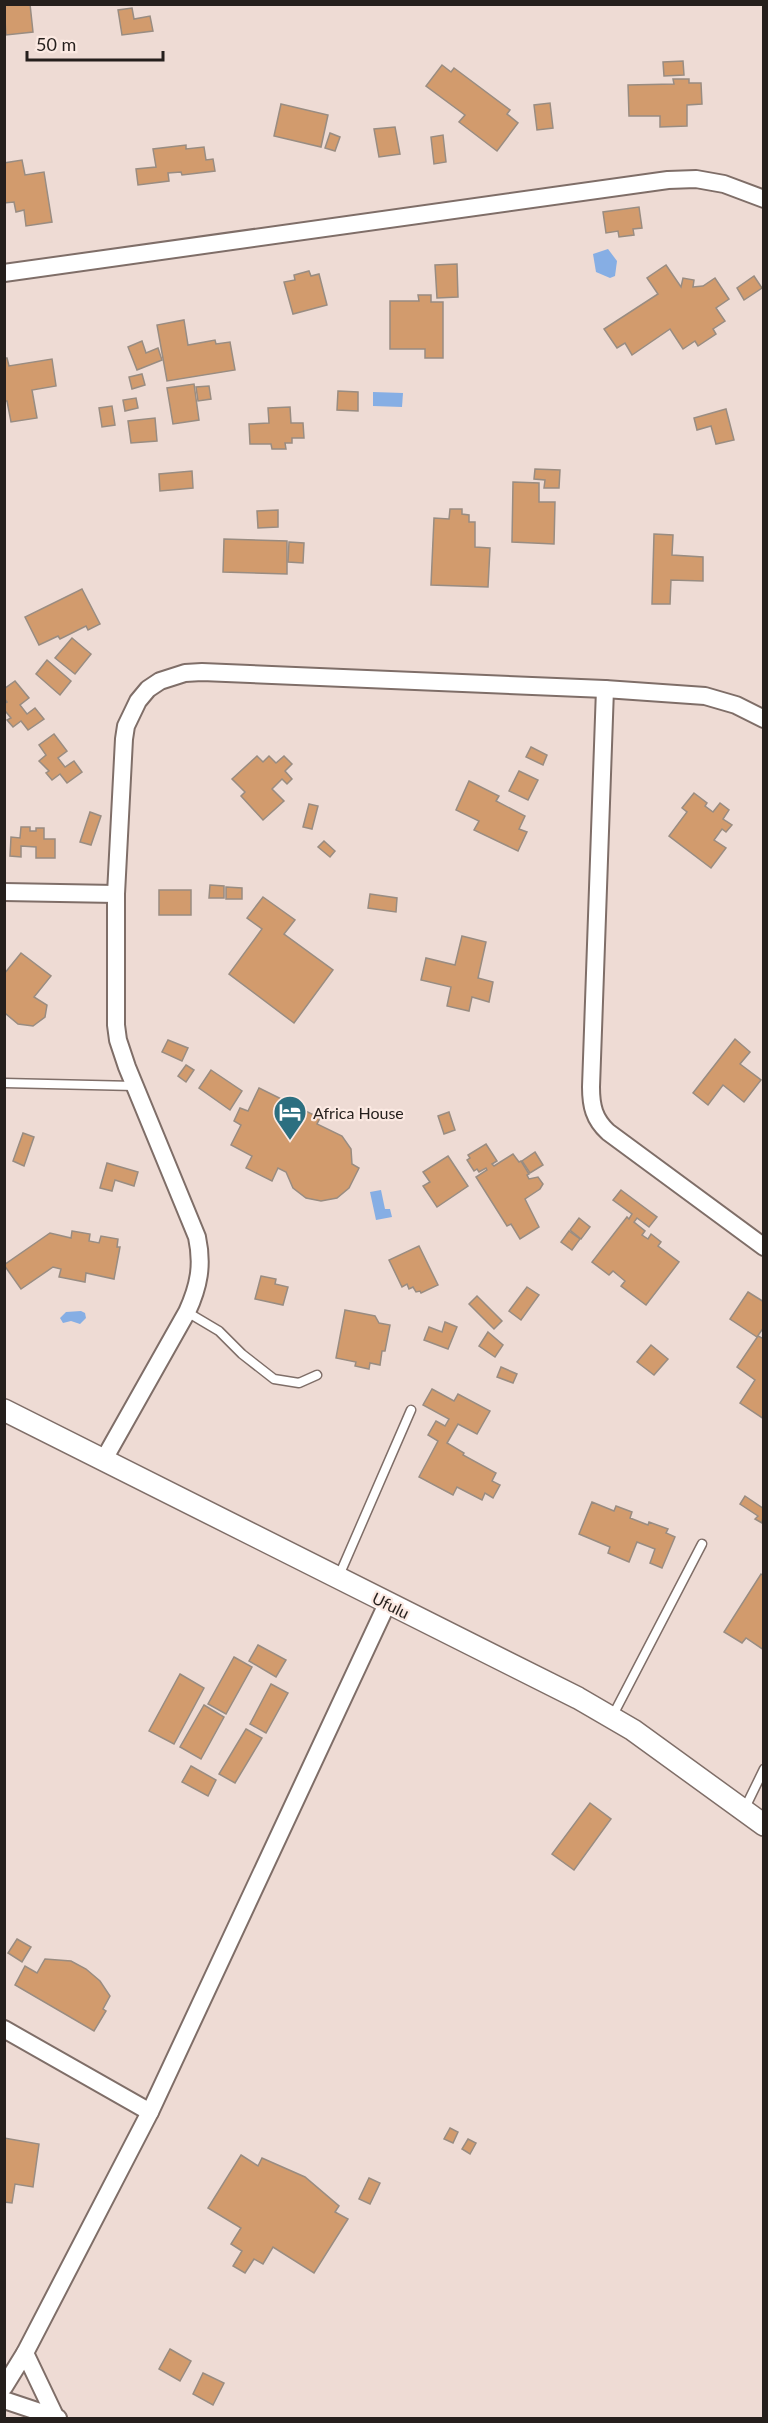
<svg xmlns="http://www.w3.org/2000/svg" width="768" height="2423" viewBox="0 0 768 2423" font-family="Lato,sans-serif">
<rect width="100%" height="100%" fill="#eedbd4"/>
<!-- water -->
<g fill="#86aee4">
<path d="M608 249 617 261 615 276 610 278 596 272 593 254Z"/>
<path d="M373 392 403 393 402 407 373 406Z"/>
<path d="M381 1190 385 1209H390L392 1217 376 1220 370 1192Z"/>
<path d="M81 1311 85 1313 86 1318 80 1324 71 1321 63 1323 60 1318 66 1312Z"/>
</g>
<!-- building -->
<g fill="#d29b6d" stroke="#998c81" stroke-width="1.5">
<path d="M4 4H30L33 32 6 35Z"/>
<path d="M132 8 134 19 150 16 153 31 122 35 118 10Z"/>
<path d="M683 61 684 75 664 76 663 62Z"/>
<path d="M442 65 451 72 454 68 510 110 507 114 518 123 497 151 459 122 465 115 426 86Z"/>
<path d="M673 79H689V83H701L702 104 687 105V126L660 127V116H629L628 85 674 84Z"/>
<path d="M550 103 553 128 537 130 534 105Z"/>
<path d="M281 104 328 115 321 147 274 136Z"/>
<path d="M395 127 400 154 379 157 374 129Z"/>
<path d="M330 133 340 137 335 151 325 148Z"/>
<path d="M443 135 446 162 434 164 431 137Z"/>
<path d="M186 145V149L204 147 206 160 213 159 215 171 182 175 181 172 168 173 169 181 138 185 136 169 156 167 153 149Z"/>
<path d="M22 160 25 175 44 172 52 222 26 226 24 210 16 212 14 202 4 203V163Z"/>
<path d="M639 207 642 228 633 229 634 235 619 237 618 231 606 233 603 212Z"/>
<path d="M457 264 458 297 437 298 435 265Z"/>
<path d="M666 265 681 287 683 278 694 280 693 287 703 286 715 278 729 299 716 308 725 321 713 329 716 334 698 346 695 341 683 349 670 329 632 355 625 343 617 348 604 329 658 294 647 278Z"/>
<path d="M309 271 311 276 319 274 327 305 293 314 284 282 295 280 294 275Z"/>
<path d="M754 276 762 288 744 300 737 288Z"/>
<path d="M418 295H431V302H443V358H425V349H390V301H419Z"/>
<path d="M184 320 188 345 215 340 216 344 230 342 235 370 167 381 157 325Z"/>
<path d="M142 341 146 353 158 348 162 360 137 370 128 347Z"/>
<path d="M4 358H7L9 366 52 359 56 386 32 390 37 418 11 422 7 401H4Z"/>
<path d="M142 374 145 385 132 389 129 377Z"/>
<path d="M194 384 199 420 173 424 167 388Z"/>
<path d="M209 386 211 399 198 401 196 387Z"/>
<path d="M338 391 358 392V411L337 410Z"/>
<path d="M136 398 138 408 125 411 123 400Z"/>
<path d="M112 406 115 425 102 427 99 408Z"/>
<path d="M290 407 291 423H303L304 438H292V443H285L286 449H272L271 444H250L249 424 269 423 268 408Z"/>
<path d="M726 409 734 440 716 444 711 426 697 430 694 418Z"/>
<path d="M155 418 157 441 131 443 128 421Z"/>
<path d="M535 469 560 470 559 488H544L545 480 534 479Z"/>
<path d="M192 471 193 488 160 491 159 474Z"/>
<path d="M513 482 539 483V502H555L554 544 512 542Z"/>
<path d="M450 509H462V514L469 515V522H475V547L490 548 488 587 431 585 434 518 449 519Z"/>
<path d="M278 510V527L258 528 257 511Z"/>
<path d="M654 534 673 535 672 555 703 557V581L671 580 670 604H652Z"/>
<path d="M224 539 287 541V574L223 572Z"/>
<path d="M289 542 304 543 303 563 288 562Z"/>
<path d="M82 589 100 624 88 630 86 626 60 639 58 636 39 645 25 617Z"/>
<path d="M72 638 91 654 75 674 55 658Z"/>
<path d="M47 660 71 681 60 695 36 674Z"/>
<path d="M15 681 29 698 20 705 27 714 35 708 44 719 28 730 21 721 13 727 7 720 11 718 6 712 4 713V704L7 702 4 698V689Z"/>
<path d="M54 734 67 751 58 758 65 767 74 761 82 772 67 783 60 774 52 780 46 773 49 771 39 761 46 755 39 745Z"/>
<path d="M531 747 547 755 543 765 526 757Z"/>
<path d="M257 756 263 762 269 756 276 763 284 756 292 764 285 771 292 779 287 784 282 779 272 789 284 801 263 820 241 796 245 792 232 779Z"/>
<path d="M519 771 538 780 528 800 509 791Z"/>
<path d="M469 781 499 796 496 801 525 816 519 829 527 832 518 851 474 830 479 821 456 810Z"/>
<path d="M694 793 707 803 705 806 713 812 720 803 729 810 723 819 732 825 726 832 722 829 714 840 726 848 711 868 669 836 687 812 682 808Z"/>
<path d="M309 804 318 806 312 829 303 827Z"/>
<path d="M90 812 101 816 91 845 80 842Z"/>
<path d="M21 827H30V831H36V828H44V839H55V858H36V847L21 846V857L10 856 11 837 20 838Z"/>
<path d="M324 841 335 851 330 857 318 847Z"/>
<path d="M210 885 224 886V898H209Z"/>
<path d="M226 887 242 888V899H226Z"/>
<rect x="159" y="890" width="32" height="25"/>
<path d="M370 894 397 898 396 912 368 908Z"/>
<path d="M263 897 295 920 284 934 333 970 294 1023 229 974 262 929 247 918Z"/>
<path d="M462 936 486 942 478 978 493 982 489 1002 472 997 469 1011 447 1006 451 987 421 980 426 958 455 965Z"/>
<path d="M21 953 51 976 34 997 47 1005 45 1017 33 1026 18 1024 6 1014 4 1016V974Z"/>
<path d="M735 1039 750 1052 740 1064 761 1080 744 1102 723 1085 708 1105 693 1093Z"/>
<path d="M168 1040 188 1048 182 1061 162 1052Z"/>
<path d="M186 1065 194 1070 186 1082 178 1076Z"/>
<path d="M211 1070 242 1091 230 1110 199 1088Z"/>
<path d="M259 1088 320 1118 317 1124 342 1136 351 1149 352 1164 359 1168 349 1188 337 1198 321 1201 306 1198 293 1188 286 1172 278 1168 272 1181 246 1168 252 1156 231 1145 241 1125 234 1121 240 1108 248 1111Z"/>
<path d="M449 1112 455 1130 444 1134 438 1116Z"/>
<path d="M23 1133 34 1137 24 1166 13 1161Z"/>
<path d="M486 1144 497 1161 492 1164 494 1166 513 1154 519 1162 521 1161 529 1174 527 1175 529 1179 538 1177 543 1184 540 1189 525 1199 539 1227 520 1239 511 1224 507 1226 476 1177 487 1170 486 1168 479 1172 477 1169 474 1171 467 1160 470 1158 468 1155Z"/>
<path d="M535 1152 543 1165 530 1173 522 1161Z"/>
<path d="M448 1156 468 1186 437 1207 423 1186 430 1182 423 1172Z"/>
<path d="M107 1163 138 1172 134 1186 115 1180 112 1191 100 1188Z"/>
<path d="M621 1190 657 1217 649 1227 637 1218 634 1222 645 1231 642 1235 648 1239 651 1234 661 1242 658 1246 679 1262 646 1305 621 1286 625 1281 613 1271 609 1275 592 1262 627 1217 629 1219 632 1214 613 1200Z"/>
<path d="M579 1218 590 1227 581 1239 570 1230Z"/>
<path d="M72 1231 90 1234 89 1241 99 1243 101 1236 118 1239 117 1247H120L114 1279 86 1273 85 1282 59 1277 61 1269 53 1267 21 1289 4 1265 50 1233 71 1238Z"/>
<path d="M569 1231 580 1239 572 1250 561 1242Z"/>
<path d="M419 1246 438 1285 421 1293 420 1291 416 1292 413 1287 409 1289 407 1284 402 1287 389 1260Z"/>
<path d="M261 1276 276 1279 275 1284 288 1287 283 1305 255 1299Z"/>
<path d="M527 1287 539 1295 521 1320 509 1311Z"/>
<path d="M748 1292 764 1302V1327L757 1337 730 1319Z"/>
<path d="M477 1296 502 1321 494 1329 469 1304Z"/>
<path d="M345 1310 375 1316 379 1323 390 1325 385 1351H382L380 1365 370 1363 369 1369 355 1366 356 1362 336 1358Z"/>
<path d="M445 1322 457 1327 448 1349 424 1340 429 1327 442 1332Z"/>
<path d="M488 1332 503 1345 495 1357 479 1346Z"/>
<path d="M758 1336 764 1339V1419L740 1403 755 1380 737 1367Z"/>
<path d="M651 1345 668 1359 654 1375 637 1362Z"/>
<path d="M501 1367 517 1374 513 1383 497 1377Z"/>
<path d="M432 1389 454 1401 458 1394 490 1411 477 1434 458 1424 447 1443 464 1453 463 1455 496 1473 492 1481 500 1485 493 1498 485 1493 482 1500 457 1487 453 1495 419 1477 438 1441 428 1435 436 1421 445 1426 449 1419 423 1405Z"/>
<path d="M745 1496 764 1509 762 1523 755 1519 758 1516 740 1504Z"/>
<path d="M592 1502 614 1511 616 1506 632 1512 630 1518 648 1525 649 1522 668 1529 666 1533 675 1537 662 1568 650 1563 655 1549 637 1542 629 1562 608 1553 610 1547 579 1534Z"/>
<path d="M761 1574 764 1576V1650L746 1638 742 1643 724 1632Z"/>
<path d="M258 1645 286 1660 276 1677 249 1661Z"/>
<path d="M234 1657 252 1667 226 1714 208 1704Z"/>
<path d="M180 1674 204 1688 174 1744 149 1731Z"/>
<path d="M271 1684 288 1693 266 1733 250 1724Z"/>
<path d="M204 1705 224 1717 201 1759 180 1747Z"/>
<path d="M246 1729 262 1738 235 1783 219 1774Z"/>
<path d="M191 1766 216 1780 208 1796 182 1782Z"/>
<path d="M590 1803 611 1819 574 1870 552 1854Z"/>
<path d="M17 1939 31 1947 22 1962 8 1953Z"/>
<path d="M45 1959 71 1961 86 1969 100 1981 110 1996 103 2009 106 2011 94 2031 15 1985 25 1966 37 1973Z"/>
<path d="M450 2128 458 2132 453 2143 444 2139Z"/>
<path d="M4 2138 39 2144 33 2187 15 2184 12 2203 4 2202Z"/>
<path d="M468 2139 476 2143 470 2154 462 2149Z"/>
<path d="M241 2155 258 2166 262 2158 305 2177 339 2206 335 2212 348 2219 314 2273 273 2247 263 2264 254 2259 245 2273 233 2266 242 2251 231 2244 241 2228 208 2208Z"/>
<path d="M369 2178 380 2183 370 2204 359 2199Z"/>
<path d="M170 2349 191 2361 180 2381 159 2369Z"/>
<path d="M203 2373 224 2383 213 2405 193 2394Z"/>
</g>
<g fill="none" stroke-linecap="round" stroke-linejoin="round">
<defs>
<g id="service">
<path d="M4 1083 135 1086"/>
<path d="M187 1312 219 1331 242 1354 274 1379 299 1383 317 1375"/>
<path d="M338 1578 411 1410"/>
<path d="M612 1717 702 1544"/>
<path d="M744 1810 764 1769"/>
</g>
<g id="minor">
<path d="M4 273 668 180 696 179 724 184 764 199"/>
<path d="M605 689 591 1087C591 1106 594 1119 608 1132L764 1247"/>
<path d="M4 892 116 894"/>
<path d="M103 1461 187 1312C199 1286 203 1265 197 1237L127 1067 118 1040 116 1025V894L124 739 126 726 138 701 148 689 160 681 185 673 202 672 605 689 705 696 736 705 764 719"/>
<path d="M4 2029 150 2112"/>
<path d="M25 2353 55 2416"/>
<path d="M4 2387 25 2353 150 2112 387 1604"/>
<path d="M4 2400 58 2418"/>
</g>
<path id="tertiary" d="M4 1410 578 1698 633 1730 764 1825"/>
</defs>
<!-- service casing -->
<use href="#service" stroke="#7f6e68" stroke-width="11"/>
<!-- minor casing -->
<use href="#minor" stroke="#7f6e68" stroke-width="20"/>
<!-- tertiary casing -->
<use href="#tertiary" stroke="#7f6e68" stroke-width="24"/>
<!-- service -->
<use href="#service" stroke="#fff" stroke-width="8"/>
<!-- minor -->
<use href="#minor" stroke="#fff" stroke-width="16"/>
<!-- tertiary -->
<use href="#tertiary" stroke="#fff" stroke-width="21"/>
</g>
<!-- icons -->
<defs>
<symbol id="hotel-pin" viewBox="-11 -11 22 30"><path d="M0 17L-7.5 6A9.5 9.5 0 1 1 7.5 6Z" fill="#2c6f80" stroke="#fbe9e2"/><path d="M-6-4.5h1.5V1H6V5H4.5V3h-9V5H-6ZM-4 0a1.8 1.8 0 1 1 3.6 0ZM.5 0V-2.5h3Q6-2.5 6 0Z" fill="#fff"/></symbol>
</defs>
<g fill-rule="evenodd">
<use href="#hotel-pin" x="271" y="1093" width="38" height="52"/>
</g>
<g text-anchor="middle" dominant-baseline="central" stroke-width="4.5" stroke-linejoin="round" paint-order="stroke">
<!-- poi labels -->
<g font-size="16" fill="#251f1c" stroke="#fbe9e2" text-anchor="start">
<text x="313" y="1112">Africa House</text>
</g>
<!-- street labels -->
<g font-size="16" fill="#251f1c" stroke="#fbe9e2">
<text transform="translate(391 1605) rotate(26)">Ufulu</text>
</g>
</g>
<!-- border -->
<rect width="768" height="2423" fill="none" stroke="#251f1c" stroke-width="12"/>
<!-- scale -->
<path d="M27 51v9h136v-9" fill="none" stroke="#251f1c" stroke-width="3"/>
<text x="36" y="51" font-size="18" fill="#251f1c" stroke="#fbe9e2" stroke-width="4.5" paint-order="stroke">50 m</text>
</svg>
